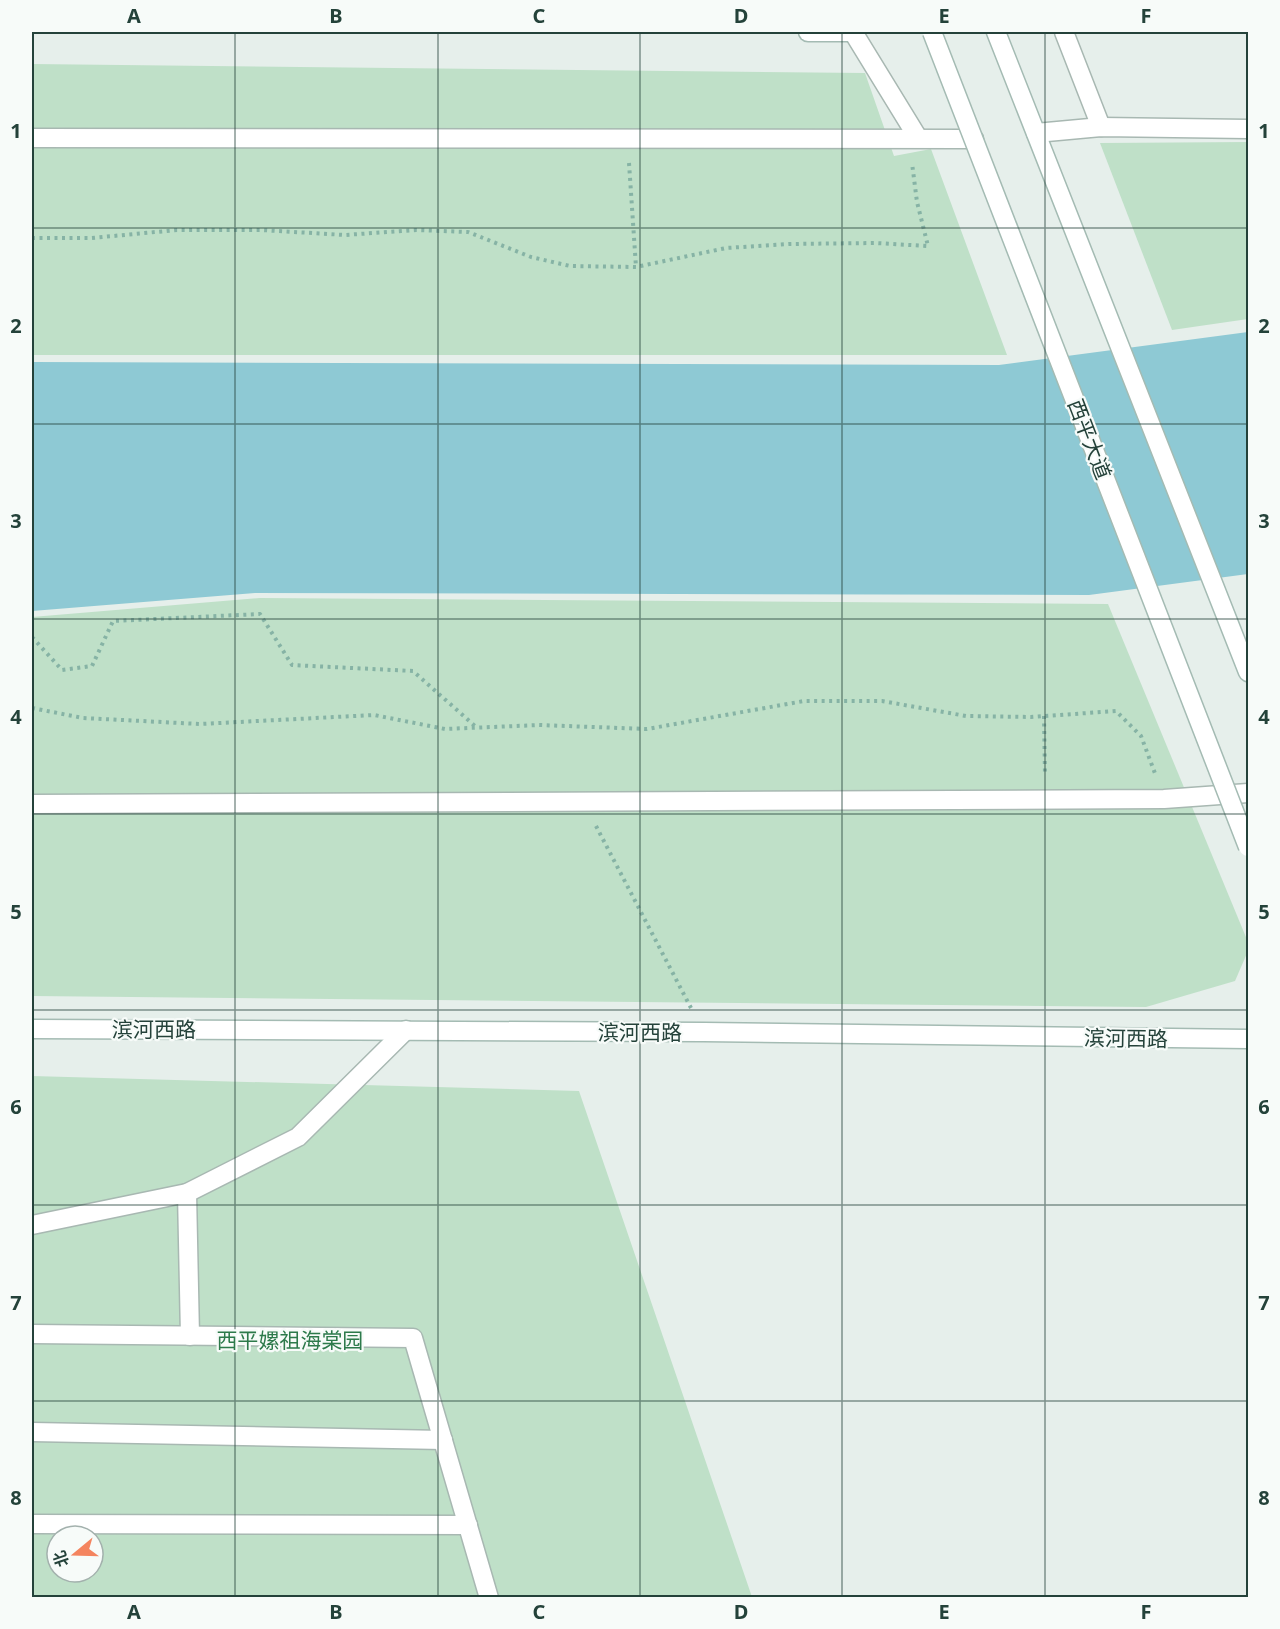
<svg xmlns="http://www.w3.org/2000/svg" width="1280" height="1629" viewBox="0 0 1280 1629" font-family="'Noto Sans','Noto Sans SC',sans-serif">
<rect width="100%" height="100%" fill="#e6efeb"/>
<!-- green -->
<g fill="#bfe0c8" fill-rule="evenodd">
<path d="M32 64 865 73 894 156 931 149 1007 355H32Z"/>
<path d="M1248 142V319L1172 330 1100 143Z"/>
<path d="M260 598 1108 604 1248 942V951L1235 981 1146 1007 32 996V617Z"/>
<path d="M32 1076 579 1091 752 1597 32 1598ZM57 1536H93V1572H57Z"/>
</g>
<!-- water -->
<path fill="#8ec9d4" d="M1248 332V574L1089 595 255 593 32 611V362L999 365Z"/>
<g fill="none" stroke-linecap="round" stroke-linejoin="round">
<defs>
<g id="street">
<path d="M853 32 918 138"/>
<path d="M1064 32 1101 127"/>
<path d="M1036 133 1101 127 1248 129"/>
<path d="M32 138 974 139"/>
<path d="M32 804 1164 799 1248 793"/>
<path d="M187 1193 190 1336"/>
<path d="M32 1225 187 1193 298 1137 406 1030"/>
<path d="M32 1334 413 1338 489 1598"/>
<path d="M32 1432 443 1440"/>
<path d="M32 1524 468 1525"/>
</g>
<g id="secondary">
<path d="M808 32H853"/>
<path d="M996 32 1248 672"/>
<path d="M32 1029 704 1032 1248 1039"/>
</g>
</defs>
<!-- street casing -->
<use href="#street" stroke="#a8b8b2" stroke-width="21"/>
<!-- secondary casing -->
<use href="#secondary" stroke="#a4bbb3" stroke-width="21"/>
<!-- path -->
<g stroke="#86b3a5" stroke-width="4" stroke-dasharray="3 4.5" stroke-linecap="butt">
<path d="M629 163 636 267"/>
<path d="M32 238H92L177 230H261L345 235 416 230 468 232 531 257 570 266 636 267 726 248 789 244 875 243 928 246 917 202 912 163"/>
<path d="M32 637 62 670 92 666 113 621 260 614 292 665 413 671 476 727"/>
<path d="M32 708 83 718 200 724 374 715 445 729 539 725 647 729 804 701H882L966 716 1031 717 1116 711 1141 736 1156 776"/>
<path d="M1044 716 1045 775"/>
<path d="M596 826 691 1008"/>
</g>
<!-- street -->
<use href="#street" stroke="#fff" stroke-width="18"/>
<!-- secondary -->
<use href="#secondary" stroke="#fff" stroke-width="18"/>
<defs>
<path id="secondary-bridge" d="M932 32 1248 847"/>
</defs>
<!-- secondary-bridge casing -->
<use href="#secondary-bridge" stroke="#a4bbb3" stroke-width="21" stroke-linecap="butt"/>
<!-- secondary-bridge -->
<use href="#secondary-bridge" stroke="#fff" stroke-width="18"/>
</g>
<!-- grid -->
<path fill="none" stroke="#24423a" stroke-width="1.5" stroke-opacity="0.55" d="M235 32V1598M438 32V1598M640 32V1598M842 32V1598M1045 32V1598M32 228H1248M32 424H1248M32 619H1248M32 814H1248M32 1010H1248M32 1205H1248M32 1401H1248"/>
<g text-anchor="middle" dominant-baseline="central" stroke-width="4.5" stroke-linejoin="round" paint-order="stroke">
<!-- street labels -->
<g font-size="21" fill="#24423a" stroke="#f7fbf9">
<text transform="translate(1090 439) rotate(69)">西平大道</text>
<text x="154" y="1029">滨河西路</text>
<text x="640" y="1032">滨河西路</text>
<text transform="translate(1126 1038) rotate(1)">滨河西路</text>
</g>
<!-- park labels -->
<g font-size="21" fill="#2d7a4b" stroke="#f7fbf9">
<text x="290" y="1340">西平嫘祖海棠园</text>
</g>
</g>
<!-- border -->
<rect width="1280" height="1629" fill="none" stroke="#f7fbf9" stroke-width="66"/>
<!-- north arrow -->
<g transform="translate(75 1554) rotate(251)"><circle r="28" fill="#f7fbf9" stroke="#a3b1ad" stroke-width="1.5"/>
<path d="M0-4.5L10 22L0 15L-10 22Z" fill="#f4845f"/>
<text y="-9" font-size="16" font-weight="bold" text-anchor="middle" fill="#24423a">北</text>
</g>
<rect x="33" y="33" width="1214" height="1563" fill="none" stroke="#24423a" stroke-width="2"/>
<g font-size="20" text-anchor="middle" font-weight="bold" fill="#24423a">
<text x="134" y="23">A</text>
<text x="336" y="23">B</text>
<text x="539" y="23">C</text>
<text x="741" y="23">D</text>
<text x="944" y="23">E</text>
<text x="1146" y="23">F</text>
<text x="16" y="138">1</text>
<text x="1264" y="138">1</text>
<text x="16" y="333">2</text>
<text x="1264" y="333">2</text>
<text x="16" y="528">3</text>
<text x="1264" y="528">3</text>
<text x="16" y="724">4</text>
<text x="1264" y="724">4</text>
<text x="16" y="919">5</text>
<text x="1264" y="919">5</text>
<text x="16" y="1114">6</text>
<text x="1264" y="1114">6</text>
<text x="16" y="1310">7</text>
<text x="1264" y="1310">7</text>
<text x="16" y="1505">8</text>
<text x="1264" y="1505">8</text>
<text x="134" y="1619">A</text>
<text x="336" y="1619">B</text>
<text x="539" y="1619">C</text>
<text x="741" y="1619">D</text>
<text x="944" y="1619">E</text>
<text x="1146" y="1619">F</text>
</g>
</svg>
